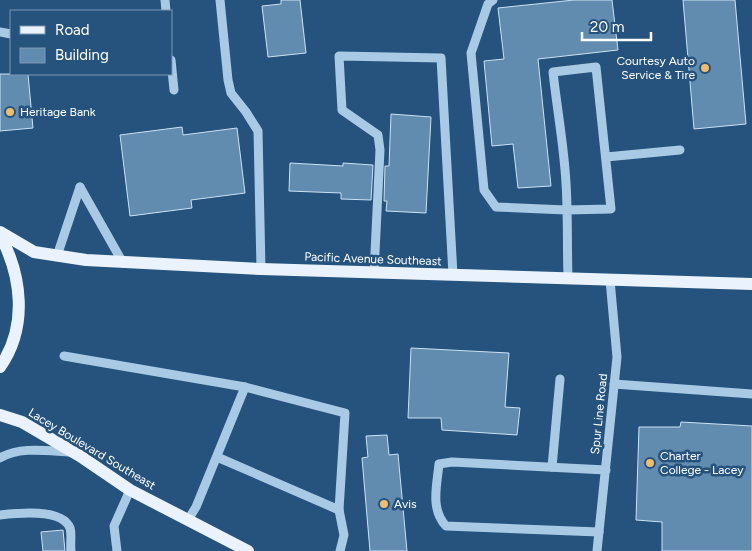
<svg xmlns="http://www.w3.org/2000/svg" width="752" height="551" viewBox="0 0 752 551" font-family="Figtree,sans-serif">
<rect width="100%" height="100%" fill="#25537d"/>
<!-- building -->
<g fill="#618caf" stroke="#cce2f4">
<path d="M281 0H300L306 53 268 57 262 6 281 4Z"/>
<path d="M574 0H612L618 50 538 59 551 186 518 188 513 144 492 146 484 61 504 59 498 8Z"/>
<path d="M683 0H735L746 124 694 129Z"/>
<path d="M0 74H28L33 128 0 131Z"/>
<path d="M391 114 431 117 426 213 386 211 387 201H384L385 166H389Z"/>
<path d="M182 127 183 135 237 128 245 193 191 200 192 208 130 216 120 135Z"/>
<path d="M290 163 343 166V163L373 165 371 200 341 199V193L289 191Z"/>
<path d="M411 348 509 353 505 407 520 408 517 435 442 430 441 418H408Z"/>
<path d="M681 422 752 426V551H662V522L636 520 639 427H680Z"/>
<path d="M387 435 389 455 398 454 407 551H370L362 458 368 457 366 436Z"/>
<path d="M63 530 65 551H43L41 532Z"/>
</g>
<g fill="none" stroke-linecap="round" stroke-linejoin="round">
<!-- minor -->
<g stroke="#a9cae5" stroke-width="9">
<path d="M165 0 166 11"/>
<path d="M220 0 228 80 231 93 246 112 258 131 261 269"/>
<path d="M493 0 488 4 471 53 484 190 496 207 566 210 611 209 596 67 553 72C557 109 564 146 566 183 568 214 567 247 568 278"/>
<path d="M0 32 11 34"/>
<path d="M171 60 174 90"/>
<path d="M606 157 680 150"/>
<path d="M80 187 123 263"/>
<path d="M57 256 80 187"/>
<path d="M374 273 380 150 378 135 342 110 339 56 441 58 453 275"/>
<path d="M64 356 245 387 345 413 339 510 344 535 340 551"/>
<path d="M614 384 752 394"/>
<path d="M217 457 339 510"/>
<path d="M0 458C20 446 48 451 71 452"/>
<path d="M552 467 560 379"/>
<path d="M0 515C17 513 62 508 70 528 72 534 70 544 71 551"/>
<path d="M188 520 196 507 245 387"/>
<path d="M599 532 446 526C430 509 437 485 439 464L452 462 606 470"/>
<path d="M117 551 114 526 130 490"/>
<path d="M597 551 617 357 610 280"/>
</g>
<!-- major -->
<g stroke="#eaf3fd" stroke-width="12">
<path d="M0 232 34 252 86 260 261 269 752 284"/>
<path d="M0 235C22 276 28 327 0 367"/>
<path d="M0 415 22 422 80 456 130 490 248 551"/>
</g>
</g>
<!-- markers -->
<g fill="#efbd6d" stroke="#25537d" stroke-width="2">
<circle cx="705" cy="68" r="5"/>
<circle cx="10" cy="112" r="5"/>
<circle cx="650" cy="463" r="5"/>
<circle cx="384" cy="504" r="5"/>
</g>
<g text-anchor="middle" dominant-baseline="central" stroke-width="5" stroke-linejoin="round" paint-order="stroke">
<!-- poi labels -->
<g font-size="12" fill="#fff" stroke="#25537d" text-anchor="start">
<text x="695" y="61" text-anchor="end">Courtesy Auto<tspan x="695" dy="14">Service &amp; Tire</tspan></text>
<text x="20" y="112">Heritage Bank</text>
<text x="660" y="456">Charter<tspan x="660" dy="14">College - Lacey</tspan></text>
<text x="394" y="504">Avis</text>
</g>
<!-- street labels -->
<g font-size="12" fill="#fff" stroke="#25537d">
<text transform="translate(373 259) rotate(2)">Pacific Avenue Southeast</text>
<text transform="translate(599 414) rotate(-84)">Spur Line Road</text>
<text transform="translate(92 449) rotate(31)">Lacey Boulevard Southeast</text>
</g>
</g>
<!-- legend -->
<rect x="10" y="10" width="162" height="65" fill="#25537d" stroke="#7c98b1"/>
<rect x="20" y="26" width="25" height="8" fill="#eaf3fd" stroke="#7c98b1"/>
<text x="55" y="35" font-size="15" fill="#ffffff">Road</text>
<rect x="20" y="48" width="25" height="15" fill="#618caf" stroke="#7c98b1"/>
<text x="55" y="60" font-size="15" fill="#ffffff">Building</text>
<!-- scale -->
<path d="M582 32v8h69v-8" fill="none" stroke="#ffffff" stroke-width="2.5"/>
<text x="590" y="32" font-size="15" fill="#ffffff" stroke="#25537d" stroke-width="4" paint-order="stroke">20 m</text>
</svg>
